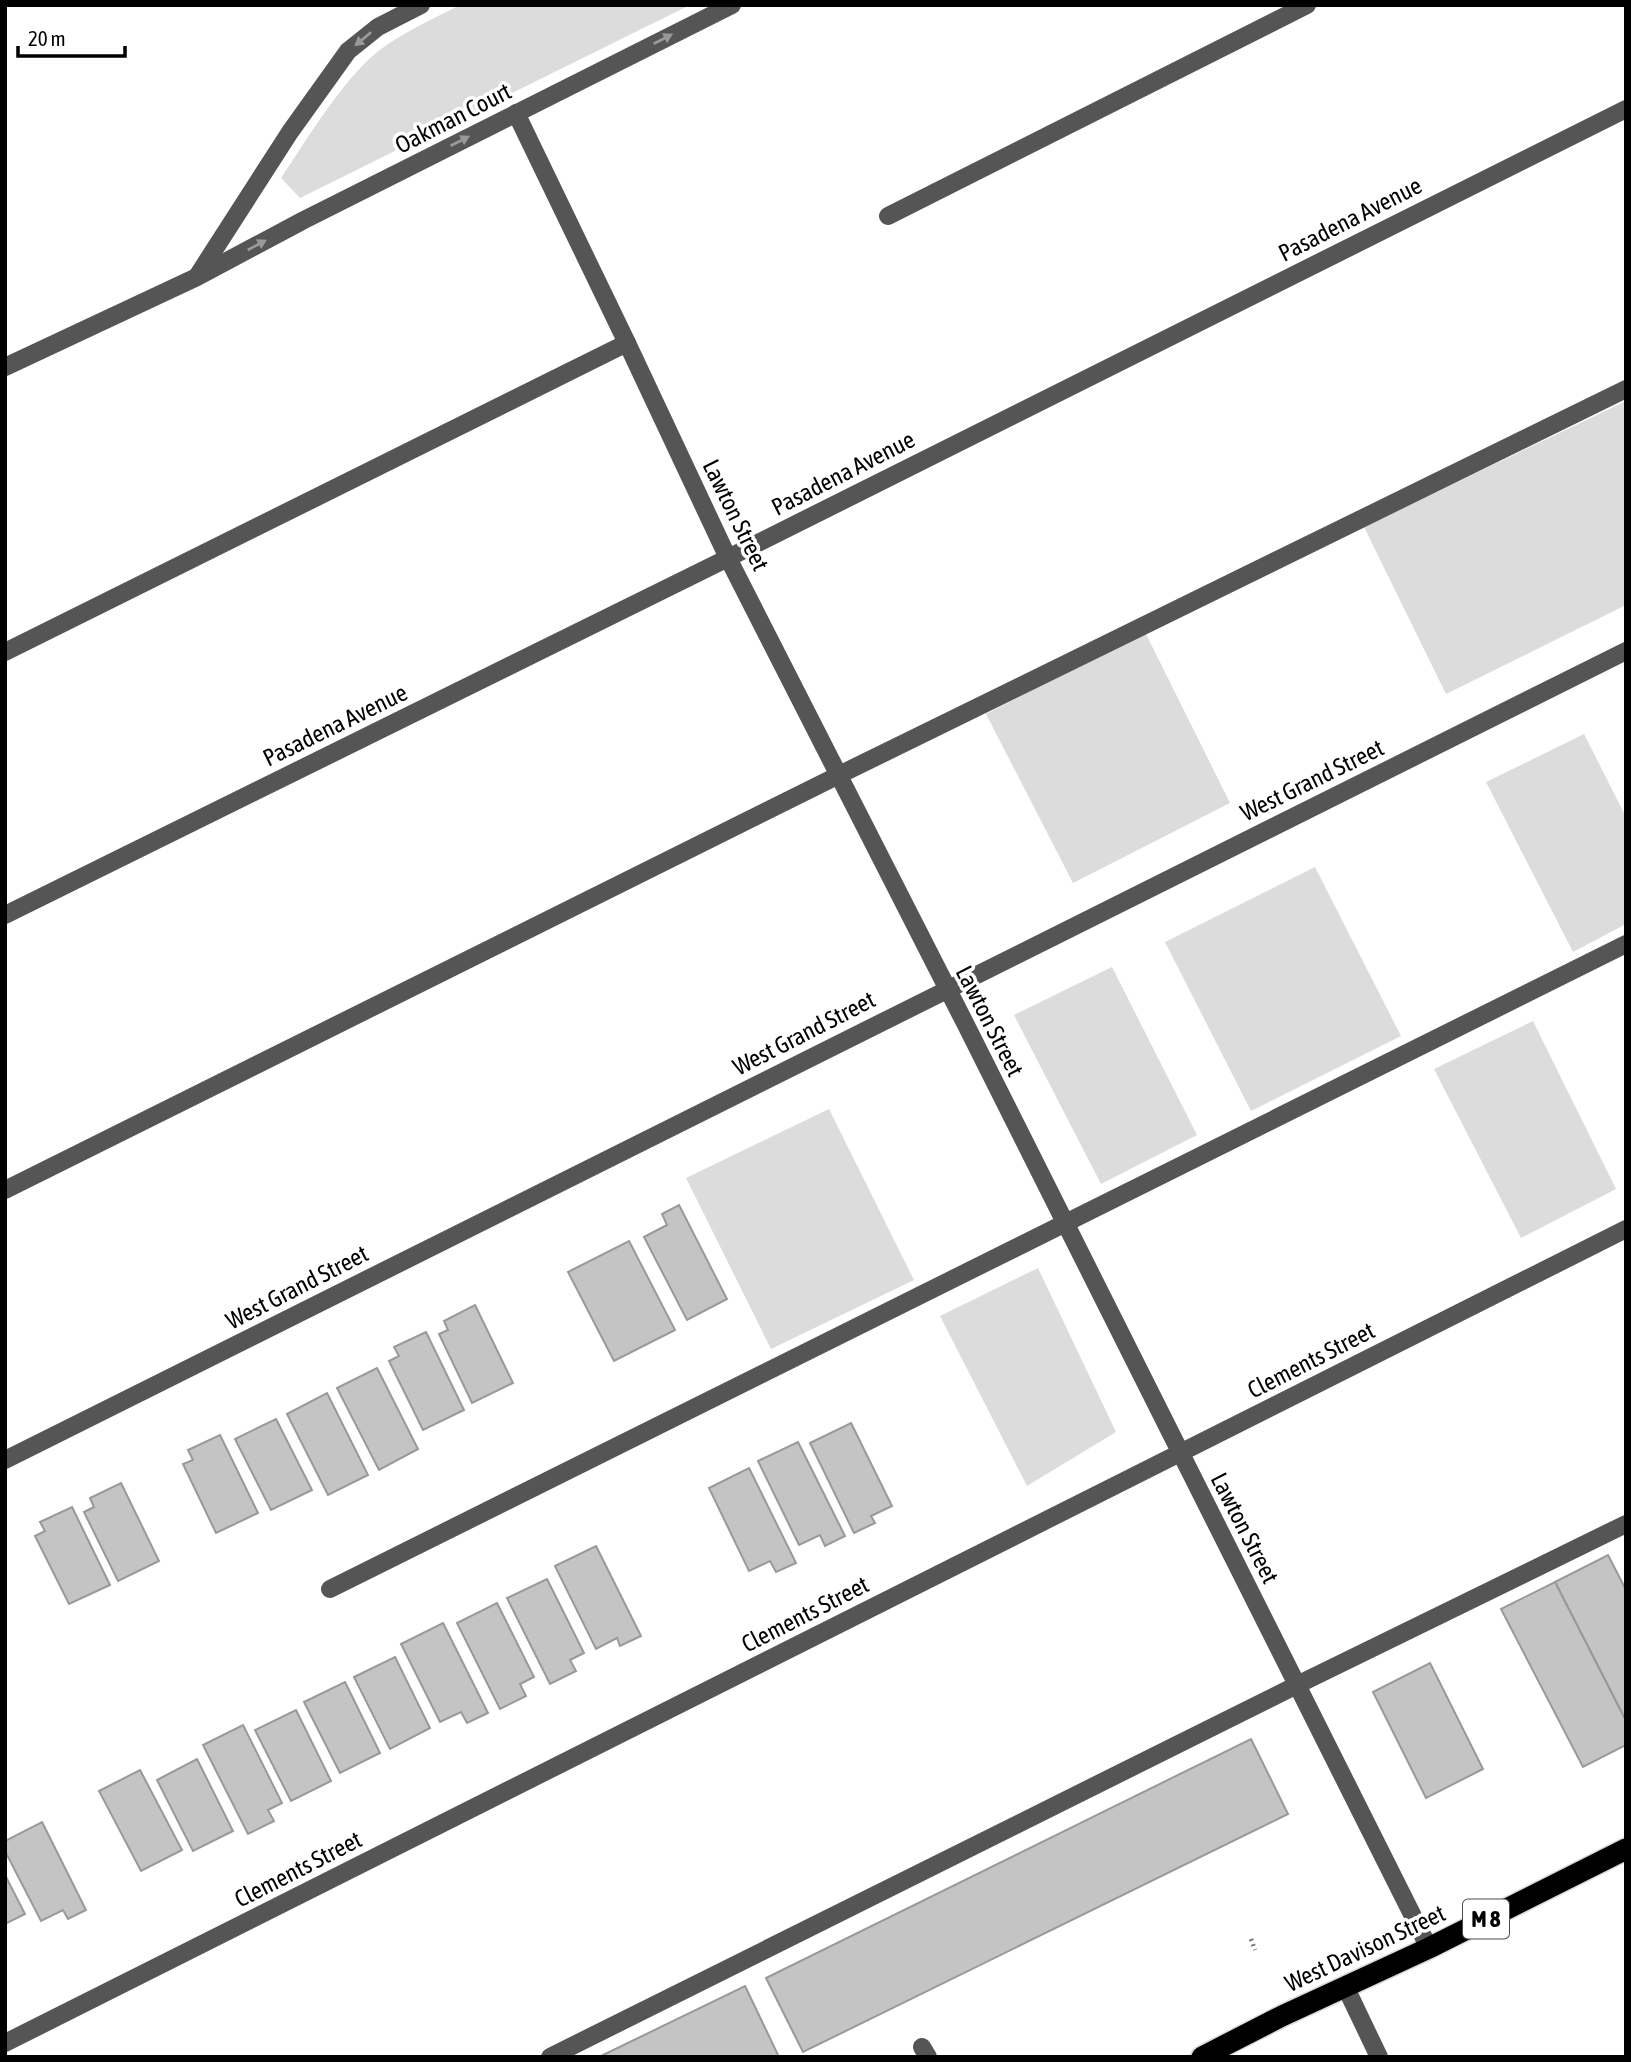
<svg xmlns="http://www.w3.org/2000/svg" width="1631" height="2062" viewBox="0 0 1631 2062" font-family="'Asap Condensed',sans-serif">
<rect width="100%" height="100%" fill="#fff"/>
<!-- green -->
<g fill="#dcdcdc">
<path d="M460 5H690L300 198 281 178C306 141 341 82 376 53 401 33 431 20 460 5Z"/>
<path d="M1626 401V605L1446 694 1364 527Z"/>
<path d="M1145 632 1230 803 1073 883 986 714Z"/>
<path d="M1584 734 1626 817V924L1573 952 1486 782Z"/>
<path d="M1315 867 1401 1036 1251 1111 1165 942Z"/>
<path d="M1112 967 1197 1135 1101 1184 1014 1015Z"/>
<path d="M1533 1021 1616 1189 1521 1238 1434 1069Z"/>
<path d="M829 1109 914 1280 771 1349 686 1178Z"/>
<path d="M1038 1268 1116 1432 1027 1486 940 1316Z"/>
</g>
<!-- building -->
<g fill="#c4c4c4" stroke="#999" stroke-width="2">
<path d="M679 1205 727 1299 687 1320 644 1237 667 1225 662 1214Z"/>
<path d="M629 1241 675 1330 614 1361 568 1272Z"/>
<path d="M475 1305 513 1383 472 1403 439 1334 448 1330 444 1321Z"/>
<path d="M426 1332 464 1410 423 1430 389 1361 399 1356 394 1347Z"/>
<path d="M377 1368 418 1449 379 1470 337 1388Z"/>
<path d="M327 1393 368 1475 328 1495 287 1414Z"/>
<path d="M276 1419 312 1490 271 1510 235 1439Z"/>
<path d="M851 1423 892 1506 871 1516 875 1523 854 1533 810 1443Z"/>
<path d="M220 1435 258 1513 216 1533 183 1464 193 1460 188 1450Z"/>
<path d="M798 1442 845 1536 825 1546 820 1535 799 1545 758 1461Z"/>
<path d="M749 1468 796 1563 776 1572 770 1561 749 1571 709 1488Z"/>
<path d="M121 1483 159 1561 118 1581 84 1512 94 1507 90 1498Z"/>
<path d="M72 1507 110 1585 69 1604 35 1536 45 1531 40 1522Z"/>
<path d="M596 1546 641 1636 620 1646 617 1638 596 1649 555 1566Z"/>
<path d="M1608 1555 1626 1590V1721L1555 1582Z"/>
<path d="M547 1579 584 1653 570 1660 576 1671 550 1684 507 1598Z"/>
<path d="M1555 1582 1626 1721V1745L1583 1767 1501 1609Z"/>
<path d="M497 1603 534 1677 520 1684 526 1696 500 1709 457 1623Z"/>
<path d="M443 1623 488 1713 467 1723 461 1712 440 1722 401 1644Z"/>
<path d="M395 1657 430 1728 390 1749 354 1677Z"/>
<path d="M1430 1663 1483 1769 1426 1798 1373 1692Z"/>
<path d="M345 1682 380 1753 340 1773 304 1702Z"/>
<path d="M296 1710 331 1781 291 1801 255 1730Z"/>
<path d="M243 1725 282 1803 268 1810 274 1821 248 1834 203 1745Z"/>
<path d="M1251 1739 1288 1814 803 2052 766 1978Z"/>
<path d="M197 1759 233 1831 193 1851 157 1780Z"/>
<path d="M140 1770 182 1850 141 1871 99 1791Z"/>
<path d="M42 1822 86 1910 68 1919 63 1910 41 1921 5 1851V1841Z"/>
<path d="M5 1875 25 1914 5 1924Z"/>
<path d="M745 1986 779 2057H599Z"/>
</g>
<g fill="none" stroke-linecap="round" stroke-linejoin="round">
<defs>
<path id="highway" d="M1202 2057 1282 2016 1429 1948 1626 1849"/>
</defs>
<!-- highway casing -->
<use href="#highway" stroke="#dbdbdb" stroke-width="24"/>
<!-- path -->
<path stroke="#777" stroke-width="4.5" stroke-dasharray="2 3.5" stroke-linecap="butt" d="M1251 1939 1255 1950"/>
<!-- minor -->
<g stroke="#555" stroke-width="18">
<path d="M516 113 627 343 728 558 966 1025 1429 1948"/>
<path d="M888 216 1307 5"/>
<path d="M198 275 290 132 348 51 378 27 421 5"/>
<path d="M5 367 197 277 304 220 732 5"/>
<path d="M5 652 627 343"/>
<path d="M5 915 728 558 1626 109"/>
<path d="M5 1190 839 775 1626 389"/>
<path d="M5 1460 1626 651"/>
<path d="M330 1589 1626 944"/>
<path d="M1346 1988 1379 2057"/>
<path d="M5 2043 1626 1229"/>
<path d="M922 2047 928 2057"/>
<path d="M550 2057 1297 1685 1626 1524"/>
</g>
<!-- highway -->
<use href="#highway" stroke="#000" stroke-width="21"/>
</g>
<!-- one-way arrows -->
<defs><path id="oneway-solid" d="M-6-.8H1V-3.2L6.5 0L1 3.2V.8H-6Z" transform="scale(1.75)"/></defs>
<g fill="#999">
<use href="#oneway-solid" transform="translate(363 39) rotate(140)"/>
<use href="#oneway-solid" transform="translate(663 39) rotate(-27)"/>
<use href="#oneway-solid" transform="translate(460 141) rotate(-27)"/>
<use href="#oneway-solid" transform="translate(257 245) rotate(-28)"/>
</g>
<g text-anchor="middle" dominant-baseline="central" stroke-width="7" stroke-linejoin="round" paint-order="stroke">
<!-- shield labels -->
<rect fill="#fff" stroke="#4c4c4c" stroke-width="2" x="1463" y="1899.5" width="46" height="39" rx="5"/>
<g font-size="23" font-weight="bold" fill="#000">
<text x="1486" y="1919">M 8</text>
</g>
<!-- street labels -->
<g font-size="24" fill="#000" stroke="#fff">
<text transform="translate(453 118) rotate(-27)">Oakman Court</text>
<text transform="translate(1350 219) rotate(-27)">Pasadena Avenue</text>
<text transform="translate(843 473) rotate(-27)">Pasadena Avenue</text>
<text transform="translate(736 515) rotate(64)">Lawton Street</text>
<text transform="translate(335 725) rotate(-26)">Pasadena Avenue</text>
<text transform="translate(1312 780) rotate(-26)">West Grand Street</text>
<text transform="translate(990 1021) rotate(63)">Lawton Street</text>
<text transform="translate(804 1033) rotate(-27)">West Grand Street</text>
<text transform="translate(297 1287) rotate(-27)">West Grand Street</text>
<text transform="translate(1311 1360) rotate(-27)">Clements Street</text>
<text transform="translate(1245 1528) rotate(63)">Lawton Street</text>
<text transform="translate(805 1614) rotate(-27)">Clements Street</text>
<text transform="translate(298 1869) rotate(-27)">Clements Street</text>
<text transform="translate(1365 1948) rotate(-25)">West Davison Street</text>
</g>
</g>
<!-- border -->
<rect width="1631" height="2062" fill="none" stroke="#000000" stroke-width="14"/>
<!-- scale -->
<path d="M18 46v10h107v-10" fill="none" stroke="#000000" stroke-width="3.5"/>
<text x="28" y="46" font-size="21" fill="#000000" stroke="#ffffff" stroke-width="5" paint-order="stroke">20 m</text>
</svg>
